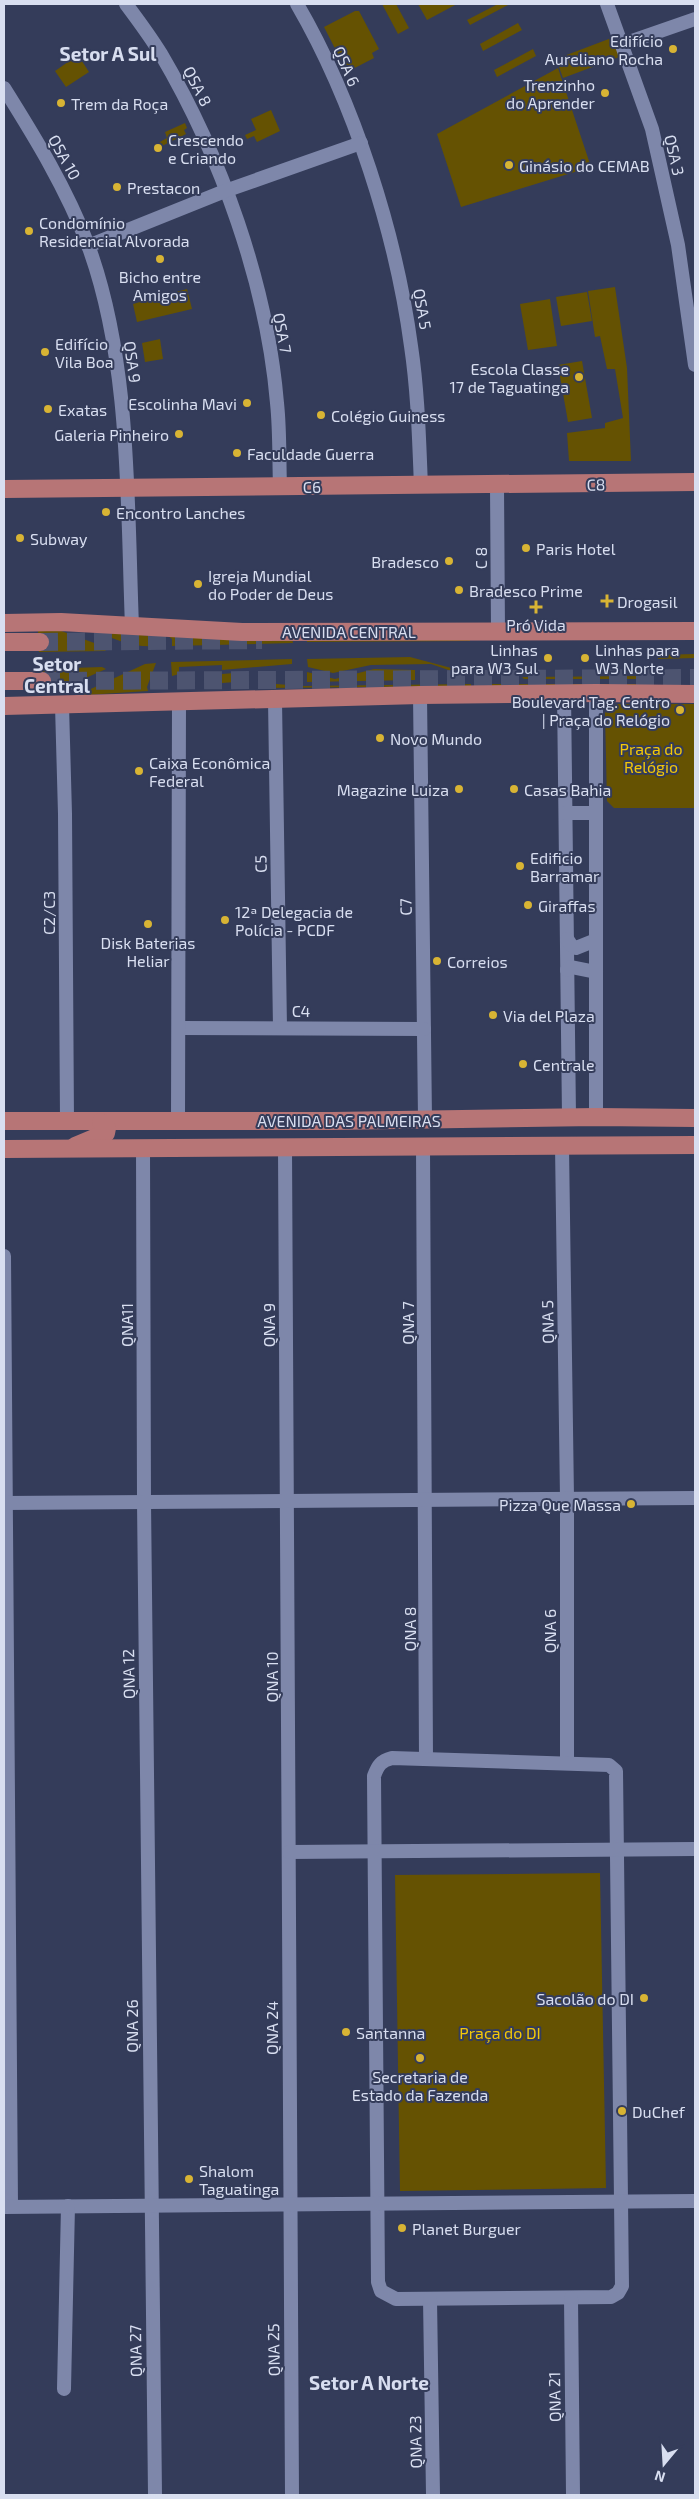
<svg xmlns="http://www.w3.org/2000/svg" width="699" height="2499" viewBox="0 0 699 2499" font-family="'Exo 2',sans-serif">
<rect width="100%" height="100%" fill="#343c5a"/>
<!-- green -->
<g fill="#655202">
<path d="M382 4H396L409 28 398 34Z"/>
<path d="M418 4H457L427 20Z"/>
<path d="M498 4 508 5 470 25 467 20Z"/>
<path d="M355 11H359L379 49 372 53 374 58 347 72 324 27Z"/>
<path d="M518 23 522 30 483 51 480 44Z"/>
<path d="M614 37 622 56 563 78 556 59Z"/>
<path d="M533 49 536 56 497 77 494 70Z"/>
<path d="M78 55 89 72 66 87 55 71Z"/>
<path d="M558 68 591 167 461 207 437 134Z"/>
<path d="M271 110 280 131 257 142 254 136 247 139 245 135 256 130 251 119Z"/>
<path d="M185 123 187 128 184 130 186 134 160 147 158 143 167 138 165 132Z"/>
<path d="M615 287 627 368 631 461H569L567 433 605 428V423L623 418 615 369H607L600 336 595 337 588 291Z"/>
<path d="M187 289 192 309 137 322 133 304Z"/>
<path d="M587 292 592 321 561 326 556 297Z"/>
<path d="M550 299 557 346 528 350 520 304Z"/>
<path d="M160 339 163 359 145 362 142 343Z"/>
<path d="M582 361 592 418 568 422 558 365Z"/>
<path d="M53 628 108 648 105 651 39 652 38 630Z"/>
<path d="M92 630 151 636 157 646C132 648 115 639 92 630Z"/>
<path d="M164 633 292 638 293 643 172 646V639Z"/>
<path d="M470 637V641L307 642V638Z"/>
<path d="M695 654V658L658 659V655Z"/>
<path d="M410 657 470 673 460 674 431 664 371 665 333 673 308 667 307 659Z"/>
<path d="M292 659V664L222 670V665L179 667V674L172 676 171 662Z"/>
<path d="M156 663 147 687 148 691 86 695 82 693 145 664Z"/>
<path d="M102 667 106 669 72 684 40 691 41 669Z"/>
<path d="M374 669 415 670V680L307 682V672L335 679Z"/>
<path d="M247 672 248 681 222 683V674Z"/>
<path d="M647 676V679H524L522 677Z"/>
<path d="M263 683 302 686 471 684V686L263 688Z"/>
<path d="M485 684H647L646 686H485Z"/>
<path d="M616 704H695V808H614L607 801 605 713 611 705Z"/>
<path d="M600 1873 606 2188 400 2191 395 1875Z"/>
</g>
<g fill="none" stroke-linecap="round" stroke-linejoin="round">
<!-- major-tunnel -->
<g stroke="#4d5470" stroke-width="18" stroke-dasharray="18 9" stroke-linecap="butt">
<path d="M40 642 262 640"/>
<path d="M42 681 695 678"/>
</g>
<!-- minor -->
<g stroke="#7e87aa" stroke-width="14">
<path d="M126 4C138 20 150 36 161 54 221 156 267 284 277 403 280 431 279 459 280 486"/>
<path d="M297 4C354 102 396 234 411 346 418 393 419 439 421 486"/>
<path d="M607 4 652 129 678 245 695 365"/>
<path d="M623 44 695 19"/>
<path d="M4 88C36 139 66 188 88 245 131 361 127 503 132 626"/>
<path d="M88 246 225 191 361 143"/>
<path d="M497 486 498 631"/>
<path d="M564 693 569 1117"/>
<path d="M420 695 425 1119"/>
<path d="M275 700 280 1028"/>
<path d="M62 705 65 814 67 1121"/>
<path d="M566 813H596"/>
<path d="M567 939 571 945 576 948 596 940"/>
<path d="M567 970 571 967 596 972"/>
<path d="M179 1028 424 1029"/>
<path d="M596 1117V693"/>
<path d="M178 1121 179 700"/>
<path d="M562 1146 567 1498V1763"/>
<path d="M423 1147 426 1759"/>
<path d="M143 1148 144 1502 155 2495"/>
<path d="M285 1148 292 2495"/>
<path d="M4 1256 11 2206"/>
<path d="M4 1503 695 1498"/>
<path d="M392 1758 609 1765 616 1771 622 2286 618 2293 611 2297 396 2299 381 2291 378 2282 374 1776C378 1765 381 1761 392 1758Z"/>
<path d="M289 1852 695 1849"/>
<path d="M4 2207 695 2201"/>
<path d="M571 2298 573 2495"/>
<path d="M430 2299 433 2495"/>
<path d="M64 2389 68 2206"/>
</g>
<!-- major -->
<g stroke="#b77576" stroke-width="18">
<path d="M4 489 695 482"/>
<path d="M4 623 61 622 242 632 695 631"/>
<path d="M4 642H40"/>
<path d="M4 681H42"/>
<path d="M4 706 420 695 596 693 695 694"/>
<path d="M4 1121H332L596 1117 695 1118"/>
<path d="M75 1146 106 1133 107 1128 101 1122"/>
<path d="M4 1149 695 1145"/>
</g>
</g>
<!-- markers -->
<g fill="#d8b434" stroke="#343c5a" stroke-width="2">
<circle cx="673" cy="49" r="5"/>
<circle cx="605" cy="93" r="5"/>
<circle cx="61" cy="103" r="5"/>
<circle cx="158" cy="148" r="5"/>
<circle cx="509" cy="165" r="5"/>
<circle cx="117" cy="187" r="5"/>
<circle cx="29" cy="231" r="5"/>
<circle cx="160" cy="259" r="5"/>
<circle cx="45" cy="352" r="5"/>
<circle cx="579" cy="377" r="5"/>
<circle cx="247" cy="403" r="5"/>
<circle cx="48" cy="409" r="5"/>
<circle cx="321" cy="415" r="5"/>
<circle cx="179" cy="434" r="5"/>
<circle cx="237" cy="453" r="5"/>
<circle cx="106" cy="512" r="5"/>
<circle cx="20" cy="538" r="5"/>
<circle cx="526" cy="548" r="5"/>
<circle cx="449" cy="561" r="5"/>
<circle cx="198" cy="584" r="5"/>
<circle cx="459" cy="590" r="5"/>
<path d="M604.5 593.5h5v5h5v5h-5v5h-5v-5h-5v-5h5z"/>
<path d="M533.5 599.5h5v5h5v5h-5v5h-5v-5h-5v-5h5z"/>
<circle cx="548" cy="658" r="5"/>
<circle cx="585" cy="658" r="5"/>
<circle cx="680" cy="710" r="5"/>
<circle cx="380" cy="738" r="5"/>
<circle cx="139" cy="771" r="5"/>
<circle cx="459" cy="789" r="5"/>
<circle cx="514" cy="789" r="5"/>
<circle cx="520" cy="866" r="5"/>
<circle cx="528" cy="905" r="5"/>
<circle cx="225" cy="920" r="5"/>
<circle cx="148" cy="924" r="5"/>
<circle cx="437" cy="961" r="5"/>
<circle cx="493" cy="1015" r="5"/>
<circle cx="523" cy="1064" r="5"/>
<circle cx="631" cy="1504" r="5"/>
<circle cx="644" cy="1998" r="5"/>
<circle cx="346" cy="2032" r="5"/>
<circle cx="420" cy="2058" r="5"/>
<circle cx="622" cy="2111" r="5"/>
<circle cx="189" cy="2179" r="5"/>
<circle cx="402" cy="2228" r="5"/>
</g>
<g text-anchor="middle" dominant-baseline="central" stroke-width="4" stroke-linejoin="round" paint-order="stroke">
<!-- poi labels -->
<g font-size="16" fill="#d8def0" stroke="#343c5a" text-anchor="start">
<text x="663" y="40" text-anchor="end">Edifício<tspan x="663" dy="18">Aureliano Rocha</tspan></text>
<text x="595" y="84" text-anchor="end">Trenzinho<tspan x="595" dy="18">do Aprender</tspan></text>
<text x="71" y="103">Trem da Roça</text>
<text x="168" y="139">Crescendo<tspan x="168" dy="18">e Criando</tspan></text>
<text x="519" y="165">Ginásio do CEMAB</text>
<text x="127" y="187">Prestacon</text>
<text x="39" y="222">Condomínio<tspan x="39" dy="18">Residencial Alvorada</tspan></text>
<text x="160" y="276" text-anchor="middle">Bicho entre<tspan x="160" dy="18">Amigos</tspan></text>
<text x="55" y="343">Edifício<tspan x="55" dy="18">Vila Boa</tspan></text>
<text x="569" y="368" text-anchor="end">Escola Classe<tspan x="569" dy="18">17 de Taguatinga</tspan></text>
<text x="237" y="403" text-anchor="end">Escolinha Mavi</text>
<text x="58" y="409">Exatas</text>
<text x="331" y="415">Colégio Guiness</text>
<text x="169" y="434" text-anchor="end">Galeria Pinheiro</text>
<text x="247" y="453">Faculdade Guerra</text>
<text x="116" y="512">Encontro Lanches</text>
<text x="30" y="538">Subway</text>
<text x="536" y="548">Paris Hotel</text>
<text x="439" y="561" text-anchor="end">Bradesco</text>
<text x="208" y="575">Igreja Mundial<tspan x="208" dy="18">do Poder de Deus</tspan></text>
<text x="469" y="590">Bradesco Prime</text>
<text x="617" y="601">Drogasil</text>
<text x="536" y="624" text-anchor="middle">Pró Vida</text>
<text x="538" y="649" text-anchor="end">Linhas<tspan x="538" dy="18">para W3 Sul</tspan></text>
<text x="595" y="649">Linhas para<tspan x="595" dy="18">W3 Norte</tspan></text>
<text x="670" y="701" text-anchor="end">Boulevard Tag. Centro<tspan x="670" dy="18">| Praça do Relógio</tspan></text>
<text x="390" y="738">Novo Mundo</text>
<text x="149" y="762">Caixa Econômica<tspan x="149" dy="18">Federal</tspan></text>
<text x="449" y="789" text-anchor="end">Magazine Luiza</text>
<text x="524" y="789">Casas Bahia</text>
<text x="530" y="857">Edificio<tspan x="530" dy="18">Barramar</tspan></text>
<text x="538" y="905">Giraffas</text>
<text x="235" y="911">12ª Delegacia de<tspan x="235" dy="18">Polícia - PCDF</tspan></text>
<text x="148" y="942" text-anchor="middle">Disk Baterias<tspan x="148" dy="18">Heliar</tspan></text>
<text x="447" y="961">Correios</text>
<text x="503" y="1015">Via del Plaza</text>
<text x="533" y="1064">Centrale</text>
<text x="621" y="1504" text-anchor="end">Pizza Que Massa</text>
<text x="634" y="1998" text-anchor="end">Sacolão do DI</text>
<text x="356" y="2032">Santanna</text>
<text x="420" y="2076" text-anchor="middle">Secretaria de<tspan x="420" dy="18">Estado da Fazenda</tspan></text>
<text x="632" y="2111">DuChef</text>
<text x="199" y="2170">Shalom<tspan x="199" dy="18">Taguatinga</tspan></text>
<text x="412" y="2228">Planet Burguer</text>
</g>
<!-- street labels -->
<g font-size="16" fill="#d8def0" stroke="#343c5a">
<text transform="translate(347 66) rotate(66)">QSA 6</text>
<text transform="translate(198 86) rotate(63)">QSA 8</text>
<text transform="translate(675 155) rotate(77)">QSA 3</text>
<text transform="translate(65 157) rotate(61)">QSA 10</text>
<text transform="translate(423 309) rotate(80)">QSA 5</text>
<text transform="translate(283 333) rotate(79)">QSA 7</text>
<text transform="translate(133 362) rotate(82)">QSA 9</text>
<text transform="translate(596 484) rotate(-1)">C8</text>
<text x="312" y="486">C6</text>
<text transform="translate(480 558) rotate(-90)">C 8</text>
<text x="349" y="631">AVENIDA CENTRAL</text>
<text transform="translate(260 864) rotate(-91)">C5</text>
<text transform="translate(405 907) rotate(-91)">C7</text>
<text transform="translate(48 913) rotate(-90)">C2/C3</text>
<text x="301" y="1010">C4</text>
<text x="349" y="1120">AVENIDA DAS PALMEIRAS</text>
<text transform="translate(547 1322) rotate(-91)">QNA 5</text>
<text transform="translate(407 1323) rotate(-90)">QNA 7</text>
<text transform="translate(126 1325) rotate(-90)">QNA11</text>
<text transform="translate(268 1325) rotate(-90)">QNA 9</text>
<text transform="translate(409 1629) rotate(-90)">QNA 8</text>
<text transform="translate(549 1631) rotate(-90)">QNA 6</text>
<text transform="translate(128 1674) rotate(-91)">QNA 12</text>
<text transform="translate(271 1677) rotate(-90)">QNA 10</text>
<text transform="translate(131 2026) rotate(-90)">QNA 26</text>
<text transform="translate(271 2028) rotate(-90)">QNA 24</text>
<text transform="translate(273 2350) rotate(-91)">QNA 25</text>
<text transform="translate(135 2351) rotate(-91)">QNA 27</text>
<text transform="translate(554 2397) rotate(-91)">QNA 21</text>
<text transform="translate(415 2442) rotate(-91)">QNA 23</text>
</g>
<!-- park labels -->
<g font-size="16" fill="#f4c807" stroke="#343c5a">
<text x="651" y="748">Praça do<tspan x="651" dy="18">Relógio</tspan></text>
<text x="500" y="2032">Praça do DI</text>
</g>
<!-- quarter labels -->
<g font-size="19" font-weight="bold" fill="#d8def0" stroke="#343c5a">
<text x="108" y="53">Setor A Sul</text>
<text x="57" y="663">Setor<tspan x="57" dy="22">Central</tspan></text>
<text x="369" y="2382">Setor A Norte</text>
</g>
</g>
<!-- border -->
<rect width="699" height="2499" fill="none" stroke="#d8def0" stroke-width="10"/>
<!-- north arrow -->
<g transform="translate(664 2464) rotate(198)" stroke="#343c5a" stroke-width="4" paint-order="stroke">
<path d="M0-4L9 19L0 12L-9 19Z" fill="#d8def0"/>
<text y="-8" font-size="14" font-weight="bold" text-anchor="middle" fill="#d8def0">N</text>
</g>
</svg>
